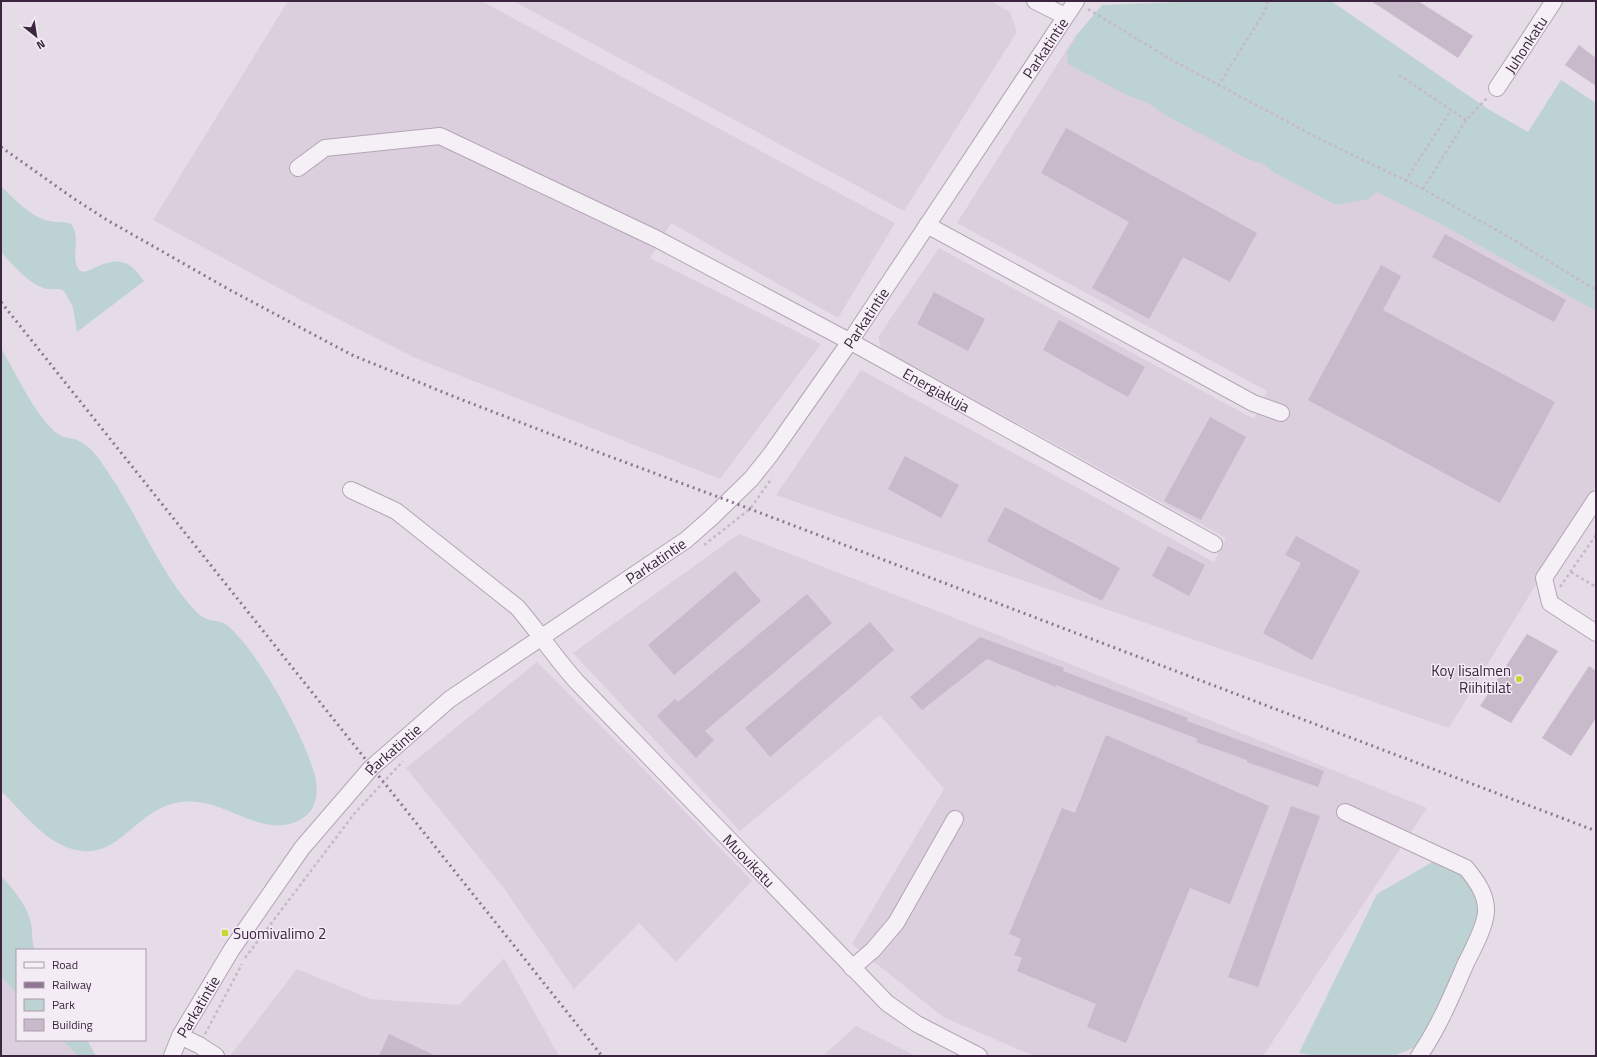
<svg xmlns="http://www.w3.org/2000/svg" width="1597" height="1057" viewBox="0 0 1597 1057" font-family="'Titillium Web',sans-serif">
<rect width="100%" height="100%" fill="#e6dce8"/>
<!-- built -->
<g fill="#dbcedd">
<path d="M288 1H481L895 223 838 318 671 223 650 258 821 344 720 479 413 357 299 299 153 220Z"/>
<path d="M513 1H991L1010 12 1017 32 904 211Z"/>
<path d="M1074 38 1439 223 1596 311V485L1449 728 776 495 861 370 1214 562 1226 538 881 348 878 337 939 248 1254 419 1267 391 957 223Z"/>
<path d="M739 534 983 629 1427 808 1263 1056H1034L943 1017 852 944 944 789 880 715 740 831 573 653Z"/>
<path d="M537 662 634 759 752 881 676 962 639 923 574 989 503 887 406 768Z"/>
<path d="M504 958 559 1056H230L297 969 370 999 459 1005Z"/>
<path d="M1 977 17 993V1040H62L78 1056H1Z"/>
<path d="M856 1026 916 1056H823Z"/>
</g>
<!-- green -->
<g fill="#bdd2d2">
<path d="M1205 1H1331L1488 109 1528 132 1561 80 1596 103V311L1439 223 1377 192 1368 199 1336 205 1275 173 1264 164 1250 160 1165 115 1148 103 1127 95 1068 64 1067 51 1076 39 1074 38 1102 5Z"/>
<path d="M1 186C14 199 31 217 49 221 57 223 64 221 71 224 82 238 69 258 80 271 85 273 89 270 94 268 118 257 129 259 144 281L77 332 73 307 64 291C57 287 50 291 43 288 26 281 13 265 1 252Z"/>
<path d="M1 348C17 375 31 408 54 431 64 440 70 436 79 441 90 446 99 458 105 468 136 511 155 563 189 604 194 609 200 617 207 619 215 622 221 620 228 626 258 651 309 743 316 781 318 795 316 810 303 818 272 838 239 812 209 804 200 802 191 801 181 802 139 807 121 855 83 851 48 848 24 813 1 791Z"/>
<path d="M1436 860 1471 879 1481 907 1468 942 1420 1045 1394 1056H1314L1299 1053 1377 894Z"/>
<path d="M1 876C13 889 27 905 31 923 33 932 31 943 35 950H17V993L1 977Z"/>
<path d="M62 1040H87L96 1056H78Z"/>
</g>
<!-- building -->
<g fill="#c8b9cb">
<path d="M1371 1H1418L1473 36 1458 58Z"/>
<path d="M1579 45 1596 58V86L1565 65Z"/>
<path d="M1066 128 1257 233 1230 282 1183 257 1149 319 1092 288 1129 222 1041 173Z"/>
<path d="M1445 234 1566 300 1554 322 1432 257Z"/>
<path d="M1381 265 1401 276 1383 310 1555 402 1500 503 1308 400Z"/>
<path d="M934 292 985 319 968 351 917 324Z"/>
<path d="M1059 320 1145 367 1128 397 1043 350Z"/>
<path d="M1210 417 1246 437 1201 520 1164 501Z"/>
<path d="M905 456 959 485 941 518 888 489Z"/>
<path d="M1005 507 1120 568 1102 601 987 541Z"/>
<path d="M1296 536 1360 571 1312 660 1263 633 1301 563 1285 555Z"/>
<path d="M1168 546 1205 565 1189 596 1152 576Z"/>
<path d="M735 571 761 601 674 675 648 645Z"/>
<path d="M807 594 832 623 705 731 714 740 696 758 657 716 675 699 678 702Z"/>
<path d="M870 622 894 650 770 757 745 728Z"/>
<path d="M1527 634 1558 651 1511 723 1480 706Z"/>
<path d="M980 637 1064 668 1063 671 1188 718 1187 721 1324 771 1318 787 1247 762V760L1196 742 1198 739 1056 685V687L987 659 922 710 910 697Z"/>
<path d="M1589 666 1596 671V718L1571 756 1542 738Z"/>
<path d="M1106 735 1269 806 1230 904 1190 888 1126 1043 1087 1027 1096 1004 1017 971 1022 958 1014 955 1021 939 1009 934 1062 808 1075 813Z"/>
<path d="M1291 806 1320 816 1258 987 1228 977Z"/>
<path d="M389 1034 436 1056H379Z"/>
</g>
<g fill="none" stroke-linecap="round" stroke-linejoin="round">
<defs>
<g id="minor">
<path d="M1035 1 1065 16"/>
<path id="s1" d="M1497 88 1554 1"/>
<path id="s2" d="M298 168 325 148 440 136 657 239 864 349 1214 544"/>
<path d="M927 225 1253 403 1281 413"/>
<path id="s3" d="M351 490 396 511 517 607C538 631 555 658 577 682L887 1003 917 1024 979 1056"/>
<path d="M1596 499 1544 578 1550 603 1596 633"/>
<path d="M1345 812 1466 868C1476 880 1487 895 1486 912 1485 927 1473 949 1466 963 1452 995 1439 1027 1419 1056"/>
<path d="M852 968 873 950 896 923 955 819"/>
<path d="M180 1036 199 1045 216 1056"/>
<path id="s4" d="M172 1056 180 1036 232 949 302 848 371 768 450 699 686 540 711 518 751 479 771 454 849 343 1076 1"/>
</g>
</defs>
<!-- minor casing -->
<use href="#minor" stroke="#b3a5b5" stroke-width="18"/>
<!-- path -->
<g stroke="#c5bac6" stroke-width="2.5" stroke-dasharray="3 3" stroke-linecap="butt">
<path d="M1088 9 1170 59 1316 137 1423 189 1509 237 1596 290"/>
<path d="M1399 75 1466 120"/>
<path d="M1218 86 1265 11 1268 1"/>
<path d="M1405 181 1451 110"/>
<path d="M1423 189 1466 120 1488 97"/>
<path d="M704 545 750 509 772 478"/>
<path d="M1571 572 1596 587"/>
<path d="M1560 587 1596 535"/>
<path d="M245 958 354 814 403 761"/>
<path d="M205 1034 242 964"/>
</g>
<!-- minor -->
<use href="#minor" stroke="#f5eff6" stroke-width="16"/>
<!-- rail -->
<g stroke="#8e7592" stroke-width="3" stroke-dasharray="2 4" stroke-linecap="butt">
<path d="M1 147 73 198 107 220 230 290 352 355 460 399 571 442 729 501 1596 831"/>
<path d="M1 302 602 1056"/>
</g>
</g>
<!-- markers -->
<g fill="#c8d737" stroke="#f4ecf5" stroke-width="1.5">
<circle cx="1519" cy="679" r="4"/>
<rect x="221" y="929" width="8" height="8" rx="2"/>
</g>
<g text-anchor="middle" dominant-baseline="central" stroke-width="3" stroke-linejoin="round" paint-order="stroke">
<!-- street labels -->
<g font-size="15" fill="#3c253f" stroke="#f4ecf5">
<text stroke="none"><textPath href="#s1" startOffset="52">Juhonkatu</textPath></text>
<text stroke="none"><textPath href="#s4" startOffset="1352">Parkatintie</textPath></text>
<text stroke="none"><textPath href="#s4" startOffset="1028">Parkatintie</textPath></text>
<text stroke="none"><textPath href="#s2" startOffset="707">Energiakuja</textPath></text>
<text stroke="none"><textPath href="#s4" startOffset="704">Parkatintie</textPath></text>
<text stroke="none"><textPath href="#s4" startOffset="380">Parkatintie</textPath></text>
<text stroke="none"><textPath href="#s3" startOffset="548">Muovikatu</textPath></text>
<text stroke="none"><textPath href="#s4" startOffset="56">Parkatintie</textPath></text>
</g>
<!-- poi labels -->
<g font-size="15" fill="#3c253f" stroke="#f4ecf5" text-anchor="end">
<text x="1511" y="670">Koy Iisalmen<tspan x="1511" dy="17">Riihitilat</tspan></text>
<text x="233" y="933" text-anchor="start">Suomivalimo 2</text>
</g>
</g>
<!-- border -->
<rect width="1597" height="1057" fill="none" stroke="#3c253f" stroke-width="4"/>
<!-- legend -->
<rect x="16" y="949" width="130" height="92" fill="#f4ecf5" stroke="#aa9cac"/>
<rect x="24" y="962" width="20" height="6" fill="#f5eff6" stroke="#aa9cac"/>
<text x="52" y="969" font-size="12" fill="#3c253f">Road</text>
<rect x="24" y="982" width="20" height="6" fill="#8e7592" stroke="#aa9cac"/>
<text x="52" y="989" font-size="12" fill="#3c253f">Railway</text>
<rect x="24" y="999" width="20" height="12" fill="#bdd2d2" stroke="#aa9cac"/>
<text x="52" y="1009" font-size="12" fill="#3c253f">Park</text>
<rect x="24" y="1019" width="20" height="12" fill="#c8b9cb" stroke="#aa9cac"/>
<text x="52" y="1029" font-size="12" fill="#3c253f">Building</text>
<!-- north arrow -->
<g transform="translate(36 36) rotate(150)" stroke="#f4ecf5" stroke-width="3" paint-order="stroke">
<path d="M0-3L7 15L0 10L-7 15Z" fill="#3c253f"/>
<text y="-6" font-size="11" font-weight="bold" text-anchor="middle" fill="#3c253f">N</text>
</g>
</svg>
